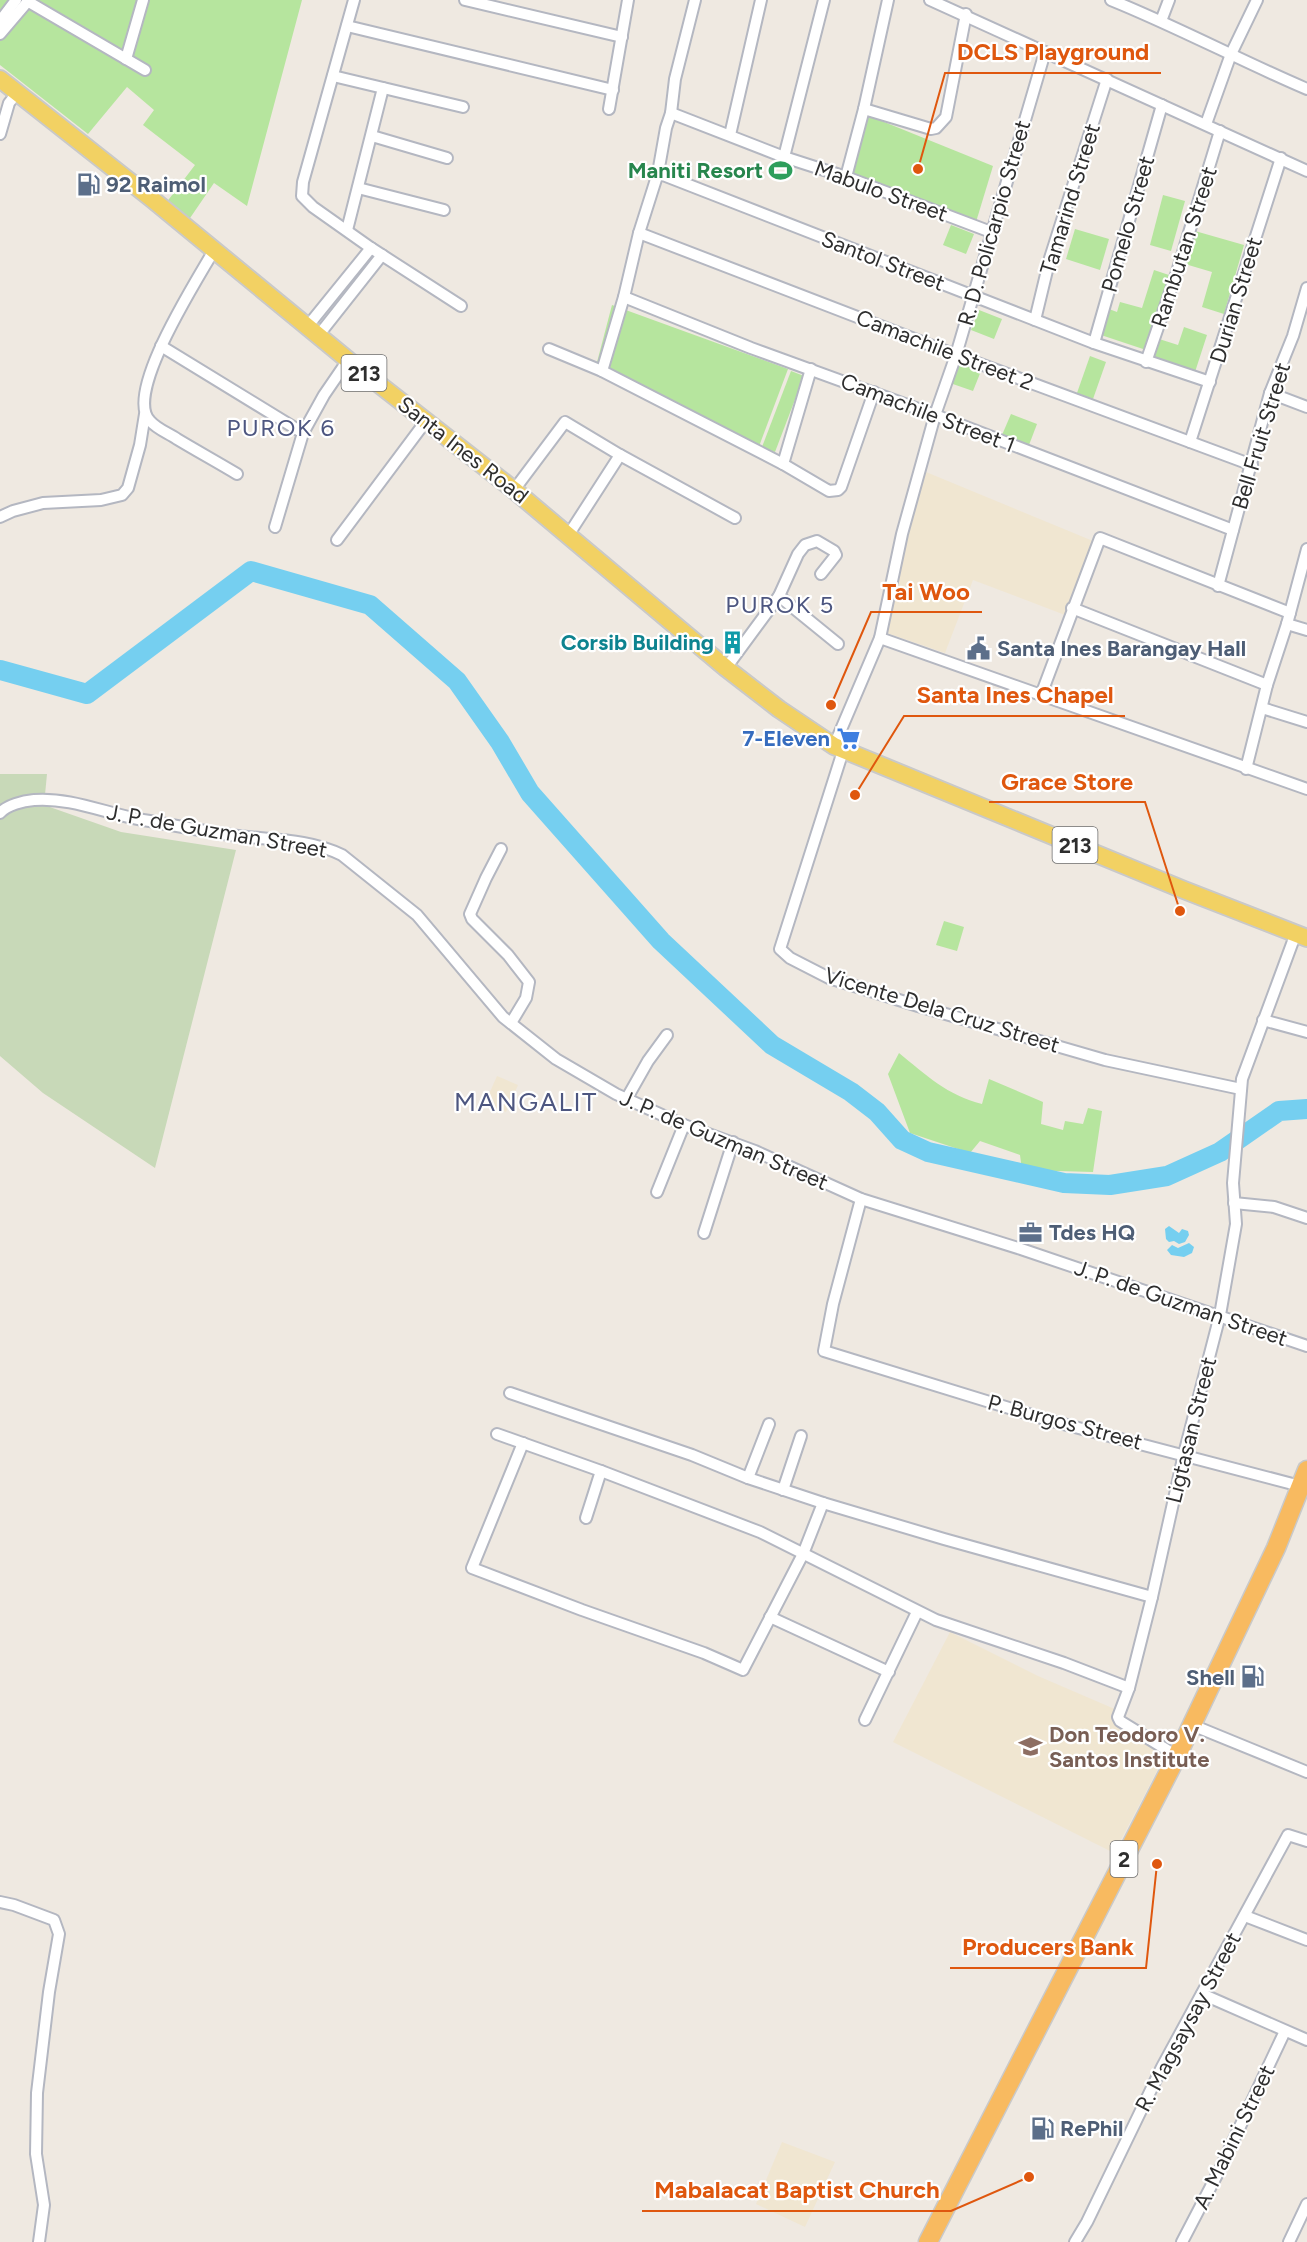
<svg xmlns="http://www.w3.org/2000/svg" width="1307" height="2242" viewBox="0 0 1307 2242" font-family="Figtree,sans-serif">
<rect width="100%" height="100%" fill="#efe9e1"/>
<!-- education -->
<g fill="#f0e6d1">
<path d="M926 472 1093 541 1065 615 973 580 945 653 881 631Z"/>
<path d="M497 1076 518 1085 506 1112 485 1103Z"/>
<path d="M950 1632 1038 1676 1117 1710 1113 1720 1167 1752 1114 1853 893 1742Z"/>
<path d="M782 2142 835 2162 805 2227 756 2204Z"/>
</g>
<!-- green -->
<g fill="#b6e59e">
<path d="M0 0H302L247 206 214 183 188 221 166 203 195 165 143 125 154 110 127 87 88 134 0 65Z"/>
<path d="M857 111 993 166 976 222 843 172Z"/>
<path d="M1163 195 1185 201 1171 251 1150 245Z"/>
<path d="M951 225 974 234 966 254 943 245Z"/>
<path d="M1075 229 1109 239 1100 270 1066 259Z"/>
<path d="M1195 231 1244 245 1224 314 1202 307 1212 272 1185 264Z"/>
<path d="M1154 270 1169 275 1146 350 1101 335 1109 309 1117 312 1120 302 1142 308Z"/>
<path d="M612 305 788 369 758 449 596 366Z"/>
<path d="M979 310 1002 319 994 339 971 330Z"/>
<path d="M1184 327 1207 335 1195 372 1150 357 1156 338 1178 345Z"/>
<path d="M1090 356 1106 362 1093 399 1077 393Z"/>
<path d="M958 362 981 371 973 391 950 383Z"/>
<path d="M791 371 804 376 775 452 762 447Z"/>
<path d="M1011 414 1037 424 1029 445 1002 435Z"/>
<path d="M944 921 964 927 957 951 936 945Z"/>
<path d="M899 1053C925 1074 948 1096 982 1104L989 1079 1043 1102 1041 1124 1063 1130 1065 1121 1083 1124 1088 1108 1102 1111 1093 1172 1022 1170 1020 1155 980 1141 970 1153 910 1133 888 1074Z"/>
</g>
<!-- cemetery -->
<path fill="#c8d9b8" d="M0 774H47L44 805 121 832 236 850 155 1168 43 1093 0 1056Z"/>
<!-- water -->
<g fill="#75cff0">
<path d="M1169 1226 1179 1233 1182 1229 1188 1231 1189 1235 1185 1242 1179 1244 1174 1241 1169 1242 1166 1239 1165 1229Z"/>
<path d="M1189 1243 1194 1247 1192 1253 1184 1257 1171 1255 1167 1250 1172 1245 1178 1248Z"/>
</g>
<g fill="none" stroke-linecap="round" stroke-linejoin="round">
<!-- river -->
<path stroke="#75cff0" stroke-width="20" d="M0 670 87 694 251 571 370 605 457 681 500 742 530 793 661 941 772 1045 851 1092 877 1112 902 1140 928 1152 1064 1183 1110 1185 1167 1176 1220 1152 1279 1111 1307 1109"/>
<defs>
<g id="minor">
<path d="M354 0 303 182 302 196 313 207 371 248 461 306"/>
<path d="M465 0 622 37"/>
<path d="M930 0 1307 171"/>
<path d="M1111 0C1178 27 1241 61 1307 89"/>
<path d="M27 1 145 70"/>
<path d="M0 21 16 0"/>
<path d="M1161 21 1169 0"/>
<path d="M347 26 613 90"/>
<path d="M0 34 29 0"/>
<path d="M126 59 143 0"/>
<path d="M333 76 463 107"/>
<path d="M609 109 628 0"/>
<path d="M864 109 931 129 936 128 946 117 966 14"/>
<path d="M671 113 784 157 846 177 991 232"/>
<path d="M1206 124 1231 54 1257 0"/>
<path d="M0 134 9 103 17 93"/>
<path d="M730 135 761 0"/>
<path d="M372 136 447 158"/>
<path d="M784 157 824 0"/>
<path d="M658 173 1094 343 1210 382"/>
<path d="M846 177 864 109 888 0"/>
<path d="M358 188 444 210"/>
<path d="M347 230 383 88"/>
<path d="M639 233 956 355 1252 465"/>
<path d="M214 250C198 279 123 394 150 421 157 429 168 433 177 439 197 451 217 462 237 474"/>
<path d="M624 297 751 348 935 415 1233 530"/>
<path d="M1035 320 1050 258 1107 79"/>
<path d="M307 327 371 248"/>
<path d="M318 336 382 255"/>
<path d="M1094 343 1162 105"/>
<path d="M161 346 303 433"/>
<path d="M549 349 602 371 783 464 829 491 838 490 841 487 874 392"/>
<path d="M1146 362 1177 272 1220 131"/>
<path d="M602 371 624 297 639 233 658 173 666 128 671 113 675 79 695 0"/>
<path d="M1270 393 1307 407"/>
<path d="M1190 442 1281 158"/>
<path d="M783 464 811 369"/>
<path d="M514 490 565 422 620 455 735 518"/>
<path d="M0 517 13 511 43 503 101 500 122 495 128 488 140 445 145 414"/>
<path d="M275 527 303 433 324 395 348 360"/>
<path d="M569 534 620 455"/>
<path d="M337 540 426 421"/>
<path d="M1218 586 1270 393 1293 336 1307 288"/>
<path d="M779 596 838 644"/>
<path d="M1072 608 1267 685"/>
<path d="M1287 624 1307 630"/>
<path d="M880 638 1307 789"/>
<path d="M726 668 779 596 798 554 805 545 817 541 834 551 836 555 821 574"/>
<path d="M1041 695 1100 538 1290 613"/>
<path d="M1262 708 1307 722"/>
<path d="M834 746 880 638 902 534 935 415 956 355 1045 52"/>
<path d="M843 751 780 949 790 958 829 978 918 1006 1105 1060 1241 1089"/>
<path d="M1246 769 1267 685 1287 624 1307 549"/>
<path d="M0 813C7 805 23 801 34 800 71 797 107 814 143 820 174 825 206 832 238 836 273 840 310 839 342 855L417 915 503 1017 556 1059 616 1094 684 1125 755 1151 861 1199 1021 1249 1307 1346"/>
<path d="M501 849 486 878 470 914 472 919 508 955 529 982 526 998 511 1023"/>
<path d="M1263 1020 1307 1032"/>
<path d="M627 1098 648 1061 667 1035"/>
<path d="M657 1192 684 1125"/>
<path d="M861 1199 833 1304 824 1351 1048 1420 1304 1487"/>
<path d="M1234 1203 1274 1207 1307 1218"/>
<path d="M704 1233 733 1142"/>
<path d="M510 1393 692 1455 748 1478 823 1503 944 1539 1152 1597"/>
<path d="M497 1434 601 1471 760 1532 936 1620 1064 1663 1129 1688"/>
<path d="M523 1443 472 1568 582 1610 704 1653 743 1670 803 1554 823 1503"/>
<path d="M748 1478 769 1424"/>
<path d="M783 1490 801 1436"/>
<path d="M586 1518 601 1471"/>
<path d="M770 1617 889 1672"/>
<path d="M865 1720 917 1612"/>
<path d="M1192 1725 1307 1772"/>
<path d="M1177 1756 1120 1721 1118 1717 1129 1688 1152 1597 1184 1454 1220 1315 1236 1224 1233 1183 1242 1079 1296 933"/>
<path d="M0 1902 14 1905 54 1920 59 1934 49 1992 37 2093 36 2154 44 2205 39 2242"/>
<path d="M1245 1916 1307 1940"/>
<path d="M1202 1994 1307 2040"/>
<path d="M1075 2242 1087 2222 1162 2067 1288 1835 1307 1841"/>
<path d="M1182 2242 1220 2169 1285 2031"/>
<path d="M1289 2242 1307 2204"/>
</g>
<path id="primary" d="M0 79 152 199 348 360 514 490 726 668 779 709 834 746 1184 890 1307 938"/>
<path id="trunk" d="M928 2242 1177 1756 1276 1548 1307 1470"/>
</defs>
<!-- minor casing -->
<use href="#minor" stroke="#b4b7c1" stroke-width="14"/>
<!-- primary casing -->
<use href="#primary" stroke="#c9c9c9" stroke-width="20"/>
<!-- trunk casing -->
<use href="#trunk" stroke="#c9c9c9" stroke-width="21"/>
<!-- minor -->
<use href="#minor" stroke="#fff" stroke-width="10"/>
<!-- primary -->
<use href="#primary" stroke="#f2d163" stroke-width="16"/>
<!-- trunk -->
<use href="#trunk" stroke="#f8ba60" stroke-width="18"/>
</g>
<!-- icons -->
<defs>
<symbol id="stadium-bare" viewBox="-9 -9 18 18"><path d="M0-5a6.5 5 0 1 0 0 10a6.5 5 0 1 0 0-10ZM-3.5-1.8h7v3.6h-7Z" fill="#2e9e5b" stroke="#fff" stroke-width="2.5" paint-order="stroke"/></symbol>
<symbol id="fuel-bare" viewBox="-9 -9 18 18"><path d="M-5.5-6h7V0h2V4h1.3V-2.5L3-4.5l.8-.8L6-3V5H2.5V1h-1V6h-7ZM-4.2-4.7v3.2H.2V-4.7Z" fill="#5c6f8a" stroke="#fff" stroke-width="2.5" paint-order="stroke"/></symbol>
<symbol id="building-bare" viewBox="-9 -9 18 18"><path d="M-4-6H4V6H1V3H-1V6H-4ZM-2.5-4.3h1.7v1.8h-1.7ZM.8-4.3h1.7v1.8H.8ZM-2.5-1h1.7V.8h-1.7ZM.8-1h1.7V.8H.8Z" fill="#0f9aa8" stroke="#fff" stroke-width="2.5" paint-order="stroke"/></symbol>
<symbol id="civic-bare" viewBox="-9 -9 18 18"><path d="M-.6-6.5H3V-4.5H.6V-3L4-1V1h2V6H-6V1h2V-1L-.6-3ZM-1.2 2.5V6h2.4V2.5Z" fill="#5c6f8a" stroke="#fff" stroke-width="2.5" paint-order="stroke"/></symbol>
<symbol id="supermarket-bare" viewBox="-9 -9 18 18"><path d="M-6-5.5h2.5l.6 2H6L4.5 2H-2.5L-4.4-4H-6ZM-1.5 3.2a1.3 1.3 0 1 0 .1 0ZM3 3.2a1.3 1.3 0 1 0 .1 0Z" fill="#3f7fe0" stroke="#fff" stroke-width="2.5" paint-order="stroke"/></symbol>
<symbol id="office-bare" viewBox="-9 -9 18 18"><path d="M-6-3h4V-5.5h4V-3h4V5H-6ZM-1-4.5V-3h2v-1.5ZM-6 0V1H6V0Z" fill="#5c6f8a" stroke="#fff" stroke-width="2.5" paint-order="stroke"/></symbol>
<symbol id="school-bare" viewBox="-9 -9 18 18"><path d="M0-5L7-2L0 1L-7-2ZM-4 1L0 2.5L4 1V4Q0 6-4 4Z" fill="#8d6e63" stroke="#fff" stroke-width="2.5" paint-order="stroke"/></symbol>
</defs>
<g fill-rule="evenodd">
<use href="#stadium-bare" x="764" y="154" width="33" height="33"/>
<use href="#fuel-bare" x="72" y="168" width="33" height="33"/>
<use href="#building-bare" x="716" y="626" width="33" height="33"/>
<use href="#civic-bare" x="962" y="632" width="33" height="33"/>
<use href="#supermarket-bare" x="832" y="722" width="33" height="33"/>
<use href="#office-bare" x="1014" y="1216" width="33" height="33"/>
<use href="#fuel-bare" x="1236" y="1660" width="33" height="33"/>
<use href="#school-bare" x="1014" y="1730" width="33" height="33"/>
<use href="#fuel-bare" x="1026" y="2112" width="33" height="33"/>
</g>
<g text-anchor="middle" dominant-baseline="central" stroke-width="4.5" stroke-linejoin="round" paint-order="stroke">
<!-- shield labels -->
<g fill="#fff" stroke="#6d6d6d" stroke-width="1.5">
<rect x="341.5" y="355" width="45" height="36" rx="4.5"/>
<rect x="1052.5" y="827" width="45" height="36" rx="4.5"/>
<rect x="1110.5" y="1841" width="27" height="36" rx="4.5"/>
</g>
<g font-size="21" font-weight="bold" fill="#2e2e2e">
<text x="364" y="373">213</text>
<text x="1075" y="845">213</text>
<text x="1124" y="1859">2</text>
</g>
<!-- leisure labels -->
<g font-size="22" font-weight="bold" fill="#27864d" stroke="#fff" text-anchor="end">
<text x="763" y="170">Maniti Resort</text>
</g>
<!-- service labels -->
<g font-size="22" font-weight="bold" fill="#4e5e75" stroke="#fff" text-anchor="start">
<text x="106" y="184">92 Raimol</text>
<text x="997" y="648">Santa Ines Barangay Hall</text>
<text x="1049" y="1232">Tdes HQ</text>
<text x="1235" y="1677" text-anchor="end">Shell</text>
<text x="1060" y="2128">RePhil</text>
</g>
<!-- street labels -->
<g font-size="22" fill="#2e2e2e" stroke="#fff">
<text transform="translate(881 191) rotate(20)">Mabulo Street</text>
<text transform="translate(1070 199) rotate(-73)">Tamarind Street</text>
<text transform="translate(994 223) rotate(-74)">R. D. Policarpio Street</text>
<text transform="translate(1128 224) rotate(-74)">Pomelo Street</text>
<text transform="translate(1184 247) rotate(-72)">Rambutan Street</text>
<text transform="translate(883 261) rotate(21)">Santol Street</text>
<text transform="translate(1236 300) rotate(-73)">Durian Street</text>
<text transform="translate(945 350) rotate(21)">Camachile Street 2</text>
<text transform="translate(928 413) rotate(21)">Camachile Street 1</text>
<text transform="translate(1261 436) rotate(-73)">Bell Fruit Street</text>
<text transform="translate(463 450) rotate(38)">Santa Ines Road</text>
<text transform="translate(217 831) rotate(10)">J. P. de Guzman Street</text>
<text transform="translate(942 1010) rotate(17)">Vicente Dela Cruz Street</text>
<text transform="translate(724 1140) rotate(23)">J. P. de Guzman Street</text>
<text transform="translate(1181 1303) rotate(19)">J. P. de Guzman Street</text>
<text transform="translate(1065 1422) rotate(15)">P. Burgos Street</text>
<text transform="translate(1191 1430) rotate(-76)">Ligtasan Street</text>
<text transform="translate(1188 2022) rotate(-62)">R. Magsaysay Street</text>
<text transform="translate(1234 2137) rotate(-64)">A. Mabini Street</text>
</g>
<!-- culture labels -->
<g font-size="22" font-weight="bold" fill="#0d838f" stroke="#fff" text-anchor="end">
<text x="714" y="642">Corsib Building</text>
</g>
<!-- shop labels -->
<g font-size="22" font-weight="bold" fill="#366cbe" stroke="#fff" text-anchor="end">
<text x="830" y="738">7-Eleven</text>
</g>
<!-- education labels -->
<g font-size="22" font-weight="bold" fill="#785e54" stroke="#fff" text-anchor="start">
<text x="1049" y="1734">Don Teodoro V.<tspan x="1049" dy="25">Santos Institute</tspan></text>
</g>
<!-- neighbourhood labels -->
<g font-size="24" letter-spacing="1.5" fill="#4d5680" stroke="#fff">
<text x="281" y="427">PUROK 6</text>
<text x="780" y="604">PUROK 5</text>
</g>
<!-- quarter labels -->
<g font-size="26" letter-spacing="1.5" fill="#4d5680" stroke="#fff">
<text x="526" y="1102">MANGALIT</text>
</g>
</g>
<!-- callouts -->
<path fill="none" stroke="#df570e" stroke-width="2" d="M918 169L945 73H1161M831 705L871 612H982M855 795L904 716H1125M1180 911L1145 802H989M1157 1864L1146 1968H950M1029 2177L951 2211H642"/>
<g fill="#df570e" stroke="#fff" stroke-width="2">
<circle cx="918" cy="169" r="6"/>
<circle cx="831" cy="705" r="6"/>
<circle cx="855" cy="795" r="6"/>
<circle cx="1180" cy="911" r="6"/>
<circle cx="1157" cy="1864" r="6"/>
<circle cx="1029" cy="2177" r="6"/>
</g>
<g font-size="24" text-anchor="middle" font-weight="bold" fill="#df570e" stroke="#fff" stroke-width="4.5" stroke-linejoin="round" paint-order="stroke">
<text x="1053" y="60">DCLS Playground</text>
<text x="926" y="600">Tai Woo</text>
<text x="1015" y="703">Santa Ines Chapel</text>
<text x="1067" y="790">Grace Store</text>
<text x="1048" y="1955">Producers Bank</text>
<text x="797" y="2198">Mabalacat Baptist Church</text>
</g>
</svg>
